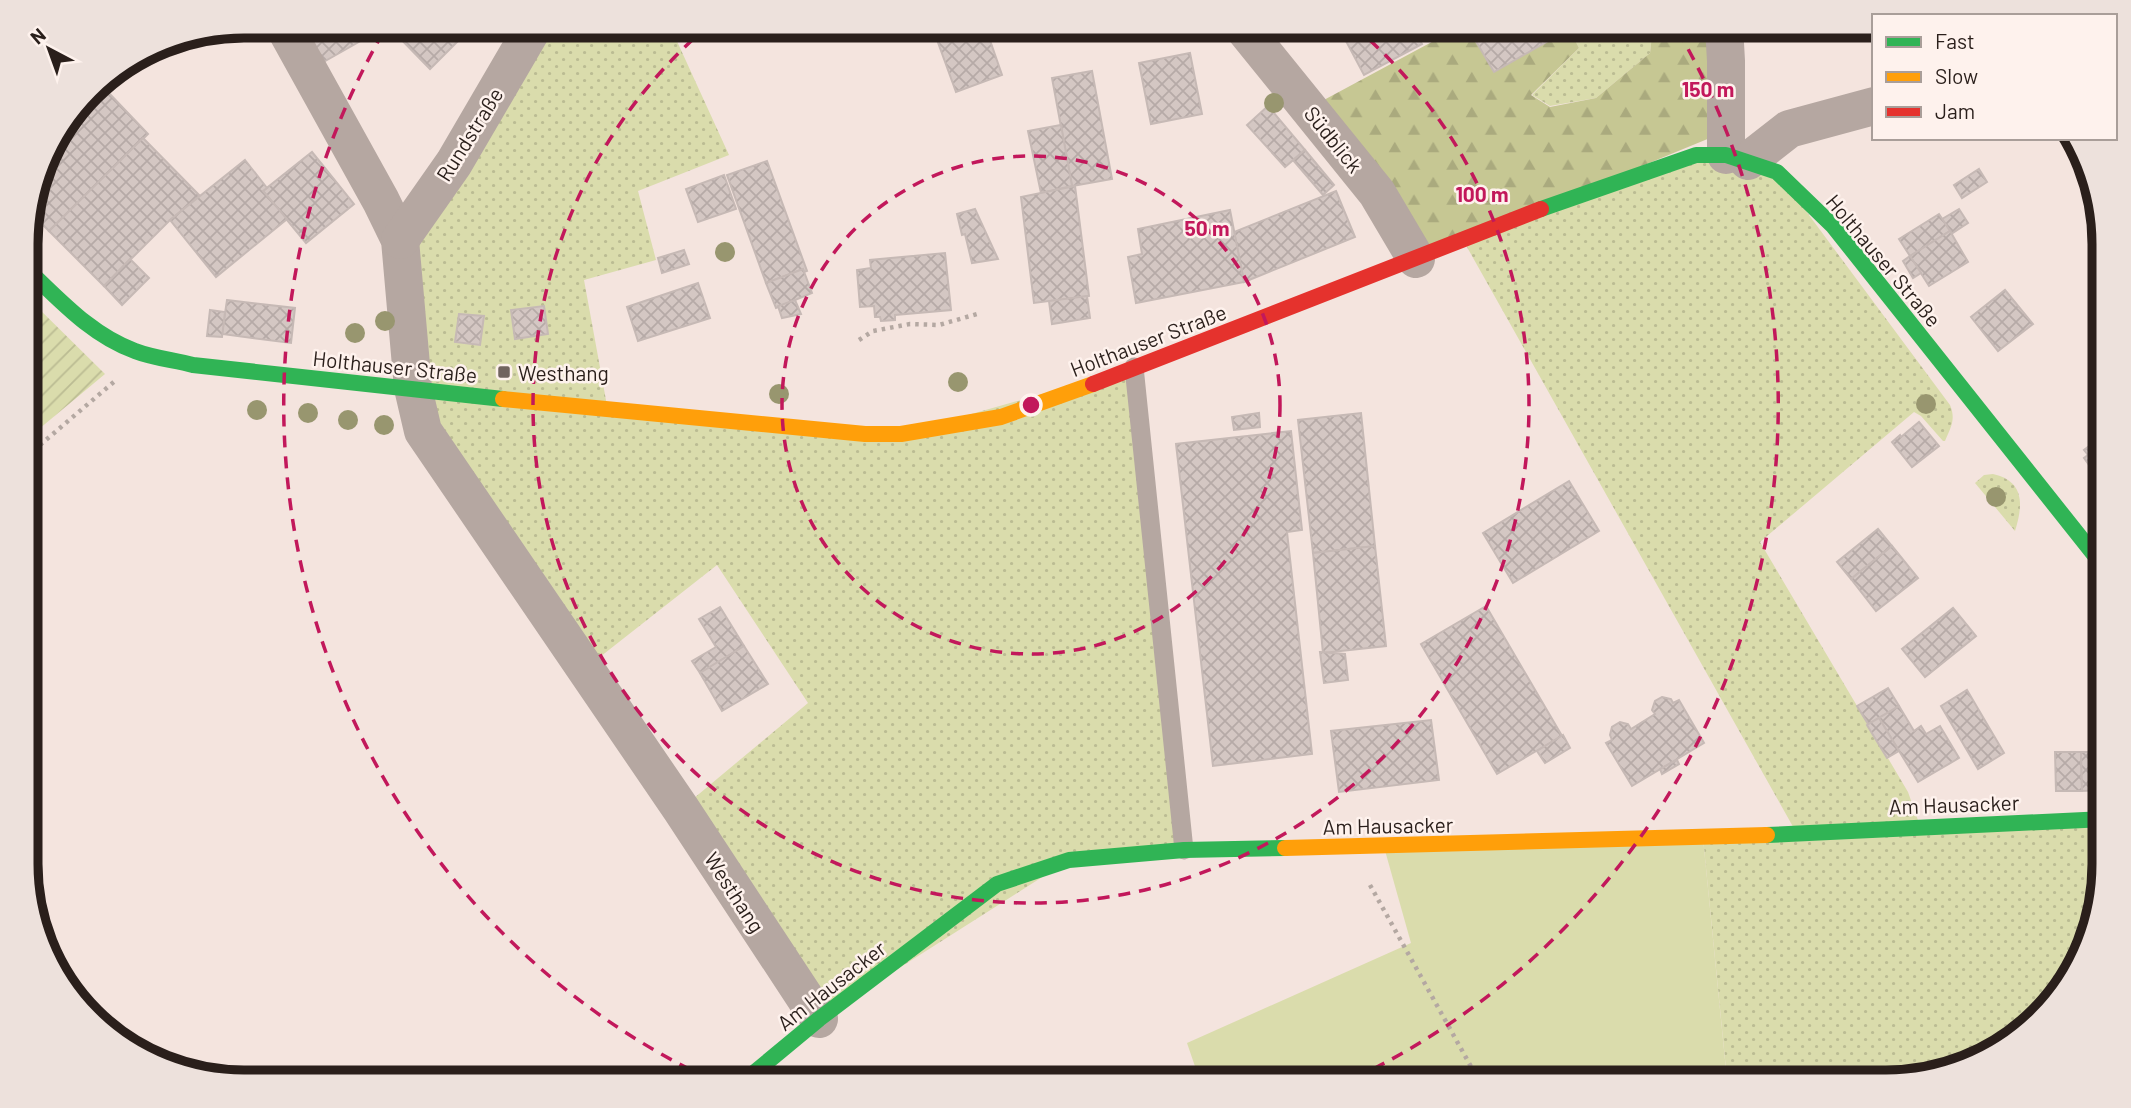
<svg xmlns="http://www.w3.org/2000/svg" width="2131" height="1108" viewBox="0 0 2131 1108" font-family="Barlow,sans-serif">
<defs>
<pattern id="grass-dots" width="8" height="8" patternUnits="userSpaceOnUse" patternTransform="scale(1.75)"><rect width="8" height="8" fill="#dadcac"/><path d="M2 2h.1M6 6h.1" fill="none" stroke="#bbbc93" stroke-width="1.8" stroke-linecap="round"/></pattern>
<pattern id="forest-firs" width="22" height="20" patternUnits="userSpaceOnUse" patternTransform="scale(1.75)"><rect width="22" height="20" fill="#c6c793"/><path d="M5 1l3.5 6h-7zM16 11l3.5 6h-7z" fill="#aaaa7e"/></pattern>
<pattern id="garden-furrows" width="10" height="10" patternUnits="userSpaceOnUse" patternTransform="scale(1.75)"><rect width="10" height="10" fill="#dadcac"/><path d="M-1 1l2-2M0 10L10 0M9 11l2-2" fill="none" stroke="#bbbc93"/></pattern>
<pattern id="building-cross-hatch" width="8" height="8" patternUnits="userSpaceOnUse" patternTransform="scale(1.75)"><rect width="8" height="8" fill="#d4c7c3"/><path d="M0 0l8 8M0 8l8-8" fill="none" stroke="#b6aaa7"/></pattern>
</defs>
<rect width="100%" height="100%" fill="#f4e4de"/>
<!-- grass -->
<g fill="url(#grass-dots)">
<path d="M534 26H670L729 155 638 191 656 260 584 280 608 411 901 434 1134 368 1184 850 1069 860 819 1019 681 809 808 703 717 565 591 664 423 431 400 240Z"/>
<path d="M1568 26H1653L1650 53 1596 98 1550 106 1532 95 1579 48Z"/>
<path d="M1696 155 1777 172 1950 405C1956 419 1951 427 1945 441H1943L1921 416 1914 412 1760 542 1908 792 1920 826 2105 819V864L2082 960 2007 1045 1900 1081H1709L1727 1079 1703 838 1796 832 1463 240Z"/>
<path d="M1993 474C2025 481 2023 506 2015 531L1975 483 1984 475Z"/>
<path d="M1479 1066 1487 1081H1443Z"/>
</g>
<!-- forest -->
<path fill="url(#forest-firs)" d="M1435 26H1467L1494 72 1562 33 1558 26H1568L1579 48 1531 95 1550 107 1596 98 1650 53 1653 26H1724L1727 131 1416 259 1309 108 1441 37Z"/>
<!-- garden -->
<path fill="url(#garden-furrows)" d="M27 297 105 374 27 439Z"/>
<!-- pitch -->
<path fill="#dadcac" d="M1703 838 1727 1080 1487 1081 1478 1067 1443 1081H1200L1187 1043 1411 943 1384 847Z"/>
<!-- building -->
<g fill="url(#building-cross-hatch)" stroke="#c6b9b5" stroke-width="2">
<path d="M299 26H377L364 39 320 64Z"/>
<path d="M388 26H473L430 69Z"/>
<path d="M932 26H985L1002 75 956 92Z"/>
<path d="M1338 26H1413L1422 44 1364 75Z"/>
<path d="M1467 26H1558L1562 33 1494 72Z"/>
<path d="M1190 53 1202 114 1151 124 1139 63Z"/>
<path d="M1092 71 1112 179 1072 186 1052 78Z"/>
<path d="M106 90 148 134 49 231 31 213 49 148Z"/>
<path d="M1268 106 1305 150 1285 167 1247 125Z"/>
<path d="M1061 125 1072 186 1041 193 1028 131Z"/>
<path d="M143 138 200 196 169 221 104 286 49 231Z"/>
<path d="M1305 150 1334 185 1323 195 1293 160Z"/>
<path d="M312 152 354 204 306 243 263 191Z"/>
<path d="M245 160 267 188 263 191 287 219 216 277 170 220Z"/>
<path d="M767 161 807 271 804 272 803 269 766 283 727 175Z"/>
<path d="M1979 169 1987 182 1962 198 1954 185Z"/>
<path d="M724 175 736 209 698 222 686 189Z"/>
<path d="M1075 186 1089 296 1034 303 1021 197Z"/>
<path d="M1336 191 1355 237 1244 282 1234 232Z"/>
<path d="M975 209 998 259 972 263 965 234 962 235 957 214Z"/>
<path d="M1959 209 1968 223 1951 234 1942 219Z"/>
<path d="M1230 210 1244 282 1136 303 1128 257 1142 254 1138 229Z"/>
<path d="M1939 214 1950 231 1910 256 1899 239Z"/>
<path d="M1950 231 1968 262 1929 286 1910 256Z"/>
<path d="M684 250 689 264 662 273 658 258Z"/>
<path d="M945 253 951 310 895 315V320L881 321 880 317H875L874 306 860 307 857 270 871 268 870 260Z"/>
<path d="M1910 256 1921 273 1913 278 1903 261Z"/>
<path d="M130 259 149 278 122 305 104 286Z"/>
<path d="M803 269 812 293 776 308 766 283Z"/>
<path d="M698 283 710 318 638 341 627 307Z"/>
<path d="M2005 290 2033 324 1998 351 1971 317Z"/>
<path d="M1087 296 1090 318 1052 324 1049 301Z"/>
<path d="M227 300 295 308 291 343 222 334Z"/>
<path d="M795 300 801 314 782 318 778 306Z"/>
<path d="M544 306 548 334 515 339 511 310Z"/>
<path d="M210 310 225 312 222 337 207 336Z"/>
<path d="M459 314 484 316 480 345 455 342Z"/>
<path d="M1259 413 1260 427 1234 430 1232 417Z"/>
<path d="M1361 413 1375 546 1313 553 1298 420Z"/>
<path d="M1919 422 1939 446 1912 467 1892 442 1900 435 1901 437Z"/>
<path d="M1291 431 1302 530 1287 532 1312 754 1213 766 1176 444Z"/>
<path d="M2104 435V475L2084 450Z"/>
<path d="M2088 455 2098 468 2094 472 2084 458Z"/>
<path d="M1569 481 1599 531 1513 583 1483 533Z"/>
<path d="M1878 529 1892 546 1851 579 1837 562Z"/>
<path d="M1375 546 1386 646 1323 653 1313 553Z"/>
<path d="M1892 546 1918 578 1876 611 1851 579Z"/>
<path d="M1486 606 1562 736 1497 774 1421 644Z"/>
<path d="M720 607 744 646 700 673 692 661 716 647 699 619Z"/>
<path d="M1953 608 1976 636 1925 677 1902 649Z"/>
<path d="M744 646 768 684 722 711 700 673Z"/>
<path d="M1320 652 1345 654 1348 680 1324 683Z"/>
<path d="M1888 688 1899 706 1868 724 1857 706Z"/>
<path d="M1967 690 2004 753 1978 769 1941 706Z"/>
<path d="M1662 697 1671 699 1673 703 1679 700 1704 743 1632 786 1606 743 1612 740 1610 735 1612 727 1620 722 1628 724 1631 729 1655 714 1652 710 1655 701Z"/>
<path d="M1899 706 1914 731 1921 726 1926 734 1940 726 1959 758 1918 782 1879 718Z"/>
<path d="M1879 718 1899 751 1887 758 1867 725Z"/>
<path d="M1431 720 1439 780 1339 792 1331 731Z"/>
<path d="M1563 735 1570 748 1545 763 1537 751Z"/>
<path d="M2055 752H2081L2082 791H2056Z"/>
<path d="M2081 752H2103L2104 790 2082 791Z"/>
<path d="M1677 760 1679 764 1662 774 1660 769Z"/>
</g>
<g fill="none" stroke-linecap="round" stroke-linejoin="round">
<!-- path -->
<g stroke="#b4a8a2" stroke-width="4.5" stroke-dasharray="3.5 5" stroke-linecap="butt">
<path d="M859 340 873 331 910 324 939 325 977 314"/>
<path d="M27 456 115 381"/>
<path d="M1370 885 1479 1081"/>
</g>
<!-- lane -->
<path stroke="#b5a7a1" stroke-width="19" d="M1134 367 1184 850"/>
<!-- street -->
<g stroke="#b5a7a1" stroke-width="38">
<path d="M284 26 381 201 400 240 413 388 423 431 681 809 819 1019"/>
<path d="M1242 26 1377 193 1416 259"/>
<path d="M1724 26 1726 61V155"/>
<path d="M1748 161 1789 129 1874 106"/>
<path d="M400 240 454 163 534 26"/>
</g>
<!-- fast -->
<g stroke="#30b455" stroke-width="16">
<path d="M1541 209 1696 155H1726L1777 172 1833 226 2104 567"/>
<path d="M27 269C60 300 91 335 135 351 153 358 174 360 193 365L503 399"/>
<path d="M1767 835 2105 819"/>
<path d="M743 1082 819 1019 997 884 1069 860 1184 850 1285 848"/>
</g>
<!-- slow -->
<g stroke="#ff9f0a" stroke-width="16">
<path d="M503 399 865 434H901L1001 417 1093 384"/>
<path d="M1285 848 1767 835"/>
</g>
<!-- jam -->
<path stroke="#e5322d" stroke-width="16" d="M1093 384 1541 209"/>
</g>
<!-- trees -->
<g fill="#98966f">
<circle cx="1274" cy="103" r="10"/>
<circle cx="725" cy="252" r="10"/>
<circle cx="385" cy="321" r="10"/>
<circle cx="355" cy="333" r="10"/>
<circle cx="958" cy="382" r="10"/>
<circle cx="779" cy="394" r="10"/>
<circle cx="1926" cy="404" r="10"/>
<circle cx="257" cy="410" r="10"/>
<circle cx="308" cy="413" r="10"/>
<circle cx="348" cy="420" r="10"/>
<circle cx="384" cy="425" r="10"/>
<circle cx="1996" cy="497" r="10"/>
</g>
<!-- distance rings -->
<g fill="none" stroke="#c2185b" stroke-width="3.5" stroke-dasharray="12 9">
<circle cx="1031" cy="405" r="249"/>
<path d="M1354 26A498 498 0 1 1 708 26"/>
<path d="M709 1079A747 747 0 0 1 384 31M1678 31A747 747 0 0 1 1353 1079"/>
</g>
<!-- markers -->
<rect fill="#71645f" stroke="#fef2ed" stroke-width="2.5" x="497" y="365" width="14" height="14" rx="3.5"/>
<g text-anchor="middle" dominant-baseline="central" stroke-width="5" stroke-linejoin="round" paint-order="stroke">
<!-- street labels -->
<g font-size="21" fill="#2a1f1b" stroke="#fef2ed">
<text transform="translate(469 134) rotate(-58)">Rundstraße</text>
<text transform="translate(1334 139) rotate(51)">Südblick</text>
<text transform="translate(1884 260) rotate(50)">Holthauser Straße</text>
<text transform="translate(1148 340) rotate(-21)">Holthauser Straße</text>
<text transform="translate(395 366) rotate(6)">Holthauser Straße</text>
<text transform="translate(1954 804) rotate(-2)">Am Hausacker</text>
<text transform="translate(1388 825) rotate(-1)">Am Hausacker</text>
<text transform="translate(735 892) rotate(57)">Westhang</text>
<text transform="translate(831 985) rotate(-38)">Am Hausacker</text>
</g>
<!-- poi labels -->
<g font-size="21" fill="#2a1f1b" stroke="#fef2ed" text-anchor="start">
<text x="518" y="372">Westhang</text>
</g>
</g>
<!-- crop -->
<path d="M0 0H2131V1108H0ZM244 38H1886A206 206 0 0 1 2092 244V864A206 206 0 0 1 1886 1070H244A206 206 0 0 1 38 864V244A206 206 0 0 1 244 38Z" fill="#ede1dc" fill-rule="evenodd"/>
<path fill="none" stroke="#2a1f1b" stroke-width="9" d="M244 38H1886A206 206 0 0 1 2092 244V864A206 206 0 0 1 1886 1070H244A206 206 0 0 1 38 864V244A206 206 0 0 1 244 38Z"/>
<circle cx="1031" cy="405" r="10" fill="#c2185b" stroke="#fef2ed" stroke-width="3.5"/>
<g font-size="21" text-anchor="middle" font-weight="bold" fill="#c2185b" stroke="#fef2ed" stroke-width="5" stroke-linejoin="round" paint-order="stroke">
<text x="1708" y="97">150 m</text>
<text x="1482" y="202">100 m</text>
<text x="1207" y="236">50 m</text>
</g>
<!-- legend -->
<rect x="1872" y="14" width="245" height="126" fill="#fef2ed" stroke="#a99e99" stroke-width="2"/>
<rect x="1886" y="37" width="35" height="10" fill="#30b455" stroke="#a99e99" stroke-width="2"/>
<text x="1935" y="49" font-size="21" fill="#2a1f1b">Fast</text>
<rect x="1886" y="72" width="35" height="10" fill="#ff9f0a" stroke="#a99e99" stroke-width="2"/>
<text x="1935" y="84" font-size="21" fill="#2a1f1b">Slow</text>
<rect x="1886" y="107" width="35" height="10" fill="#e5322d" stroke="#a99e99" stroke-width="2"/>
<text x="1935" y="119" font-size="21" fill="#2a1f1b">Jam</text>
<!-- north arrow -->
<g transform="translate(49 49) rotate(319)" stroke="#fef2ed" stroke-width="5" paint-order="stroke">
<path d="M0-5L12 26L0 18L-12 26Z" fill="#2a1f1b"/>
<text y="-10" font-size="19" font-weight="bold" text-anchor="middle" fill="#2a1f1b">N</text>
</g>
</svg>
